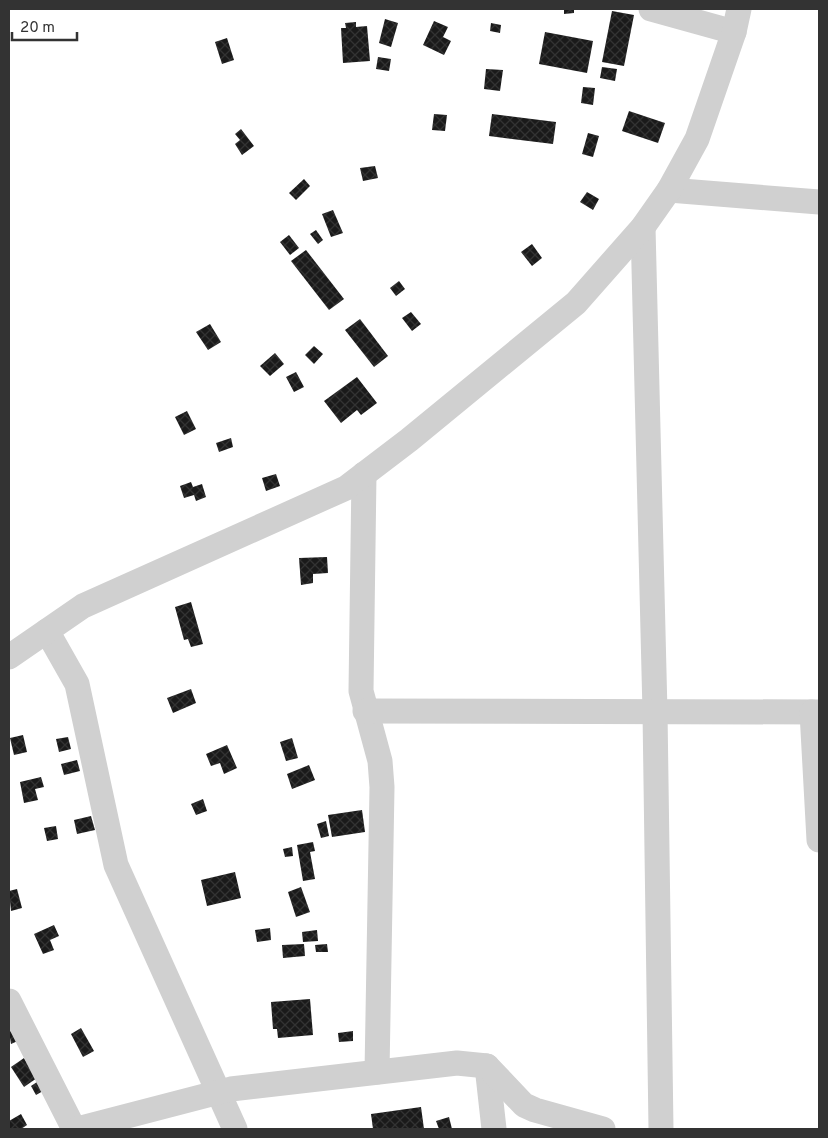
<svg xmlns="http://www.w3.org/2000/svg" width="828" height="1138" viewBox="0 0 828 1138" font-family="Overpass,sans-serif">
<defs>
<pattern id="building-cross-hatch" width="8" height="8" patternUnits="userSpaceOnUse" patternTransform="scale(1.25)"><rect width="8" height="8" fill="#1a1a1a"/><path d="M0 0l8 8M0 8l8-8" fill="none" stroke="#333"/></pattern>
</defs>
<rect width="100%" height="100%" fill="#fff"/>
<!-- building -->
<g fill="url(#building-cross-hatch)">
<path d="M564 9H574V13L564 14Z"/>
<path d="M612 11 634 15 624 66 602 62Z"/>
<path d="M385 19 398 23 391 47 379 43Z"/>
<path d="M434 21 448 27 443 37 451 41 444 55 423 45Z"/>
<path d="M356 22V27L367 26 370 61 343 63 341 28H346L345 23Z"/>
<path d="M491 23 501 25 500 33 490 31Z"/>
<path d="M545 32 593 41 587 73 539 64Z"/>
<path d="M227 38 234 60 222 64 215 42Z"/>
<path d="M378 57 391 59 389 71 376 69Z"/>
<path d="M602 67 617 69 615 81 600 78Z"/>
<path d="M486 69 503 70 500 91 484 89Z"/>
<path d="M583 87 595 88 593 105 581 103Z"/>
<path d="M629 111 665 123 658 143 622 131Z"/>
<path d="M434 114 447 115 445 131 432 130Z"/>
<path d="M492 114 556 122 553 144 489 136Z"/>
<path d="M241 129 254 146 242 155 235 144 240 140 235 134Z"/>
<path d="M588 133 599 136 593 157 582 154Z"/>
<path d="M375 166 378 178 363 181 360 168Z"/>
<path d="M304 179 310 186 296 200 289 193Z"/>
<path d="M587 192 599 199 593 210 580 202Z"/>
<path d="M333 210 343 233 331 237 322 214Z"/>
<path d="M316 230 323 240 318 244 310 234Z"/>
<path d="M289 235 299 248 290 255 280 242Z"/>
<path d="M532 244 542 258 532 266 521 252Z"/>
<path d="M306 250 344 299 329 310 291 261Z"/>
<path d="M399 281 405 289 396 296 390 288Z"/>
<path d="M411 312 421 324 412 331 402 318Z"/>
<path d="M360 319 388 356 374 367 345 330Z"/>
<path d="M210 324 221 342 208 350 196 332Z"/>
<path d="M314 346 323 354 314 364 305 355Z"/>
<path d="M275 353 284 364 270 376 260 366Z"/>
<path d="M296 372 304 387 294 392 286 377Z"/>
<path d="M357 377 377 403 361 415 357 410 341 423 324 401Z"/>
<path d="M187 411 196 429 184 435 175 417Z"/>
<path d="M231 438 233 447 219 452 216 443Z"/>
<path d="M276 474 280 486 266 491 262 478Z"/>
<path d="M191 482 193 487 202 484 206 497 196 501 194 495 184 498 180 486Z"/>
<path d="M327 557 328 573 313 574V583L301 585 299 558Z"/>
<path d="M191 602 203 644 191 647 188 639 184 640 175 607Z"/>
<path d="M191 689 196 703 173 713 167 698Z"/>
<path d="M23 735 27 752 14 755 10 738Z"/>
<path d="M68 737 71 749 59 752 56 739Z"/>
<path d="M292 738 298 758 286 761 280 742Z"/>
<path d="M227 745 237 768 224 774 220 763 211 766 206 754Z"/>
<path d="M77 760 80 771 64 775 61 764Z"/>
<path d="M309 765 315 780 292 789 287 774Z"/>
<path d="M41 777 44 787 35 789 38 800 24 803 20 782Z"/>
<path d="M203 799 207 811 196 815 191 804Z"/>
<path d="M362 810 365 832 332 837 328 815Z"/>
<path d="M91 816 95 830 77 834 74 820Z"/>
<path d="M326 821 329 836 321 838 317 824Z"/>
<path d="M56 826 58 839 47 841 44 828Z"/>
<path d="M313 842 315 851 310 852 315 879 303 881 297 845Z"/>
<path d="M292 847 293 856 285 857 283 849Z"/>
<path d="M235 872 241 898 207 906 201 880Z"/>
<path d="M301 887 310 912 296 917 288 892Z"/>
<path d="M17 889 22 908 11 911 9 891Z"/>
<path d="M54 925 59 936 50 940 54 950 43 954 34 934Z"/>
<path d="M270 928 271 940 257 942 255 930Z"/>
<path d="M317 930 318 941 303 942 302 932Z"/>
<path d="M304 944 305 956 283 958 282 945Z"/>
<path d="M327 944 328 952H316L315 945Z"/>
<path d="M310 999 313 1035 278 1038 277 1029H273L271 1002Z"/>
<path d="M81 1028 94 1051 83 1057 71 1034Z"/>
<path d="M14 1029 20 1040 11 1044 9 1032Z"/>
<path d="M353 1031V1041L339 1042 338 1033Z"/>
<path d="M24 1058 37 1078 24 1087 11 1067Z"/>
<path d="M37 1082 43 1091 36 1095 31 1086Z"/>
<path d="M421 1107 424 1129H373L371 1114Z"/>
<path d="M21 1114 27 1125 21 1129H10L9 1121Z"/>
<path d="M449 1117 452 1129H439L436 1121Z"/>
</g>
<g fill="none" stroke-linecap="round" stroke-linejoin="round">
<!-- minor -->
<g stroke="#d0d0d0" stroke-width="25">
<path d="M651 9 734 32"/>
<path d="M669 190 819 202"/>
<path d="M643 227 655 712 661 1129"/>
<path d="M364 474 361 691 380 761 382 787 377 1072"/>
<path d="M47 631 77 684 116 865 235 1129"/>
<path d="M9 657 83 606 346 488 409 440 576 303 643 227 669 190 697 139 734 32 739 9"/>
<path d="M365 711 819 712"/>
<path d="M812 712 819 840"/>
<path d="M9 1001 74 1129"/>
<path d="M487 1066 494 1129"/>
<path d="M77 1129 231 1089 457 1063 487 1066 524 1105 535 1110 603 1129"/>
</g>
</g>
<!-- border -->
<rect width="828" height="1138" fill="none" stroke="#333333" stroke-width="20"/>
<!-- scale -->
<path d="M12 32v8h65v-8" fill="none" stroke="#333333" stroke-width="2.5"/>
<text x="20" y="32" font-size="15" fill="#333333" stroke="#ffffff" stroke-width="4" paint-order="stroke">20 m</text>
</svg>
